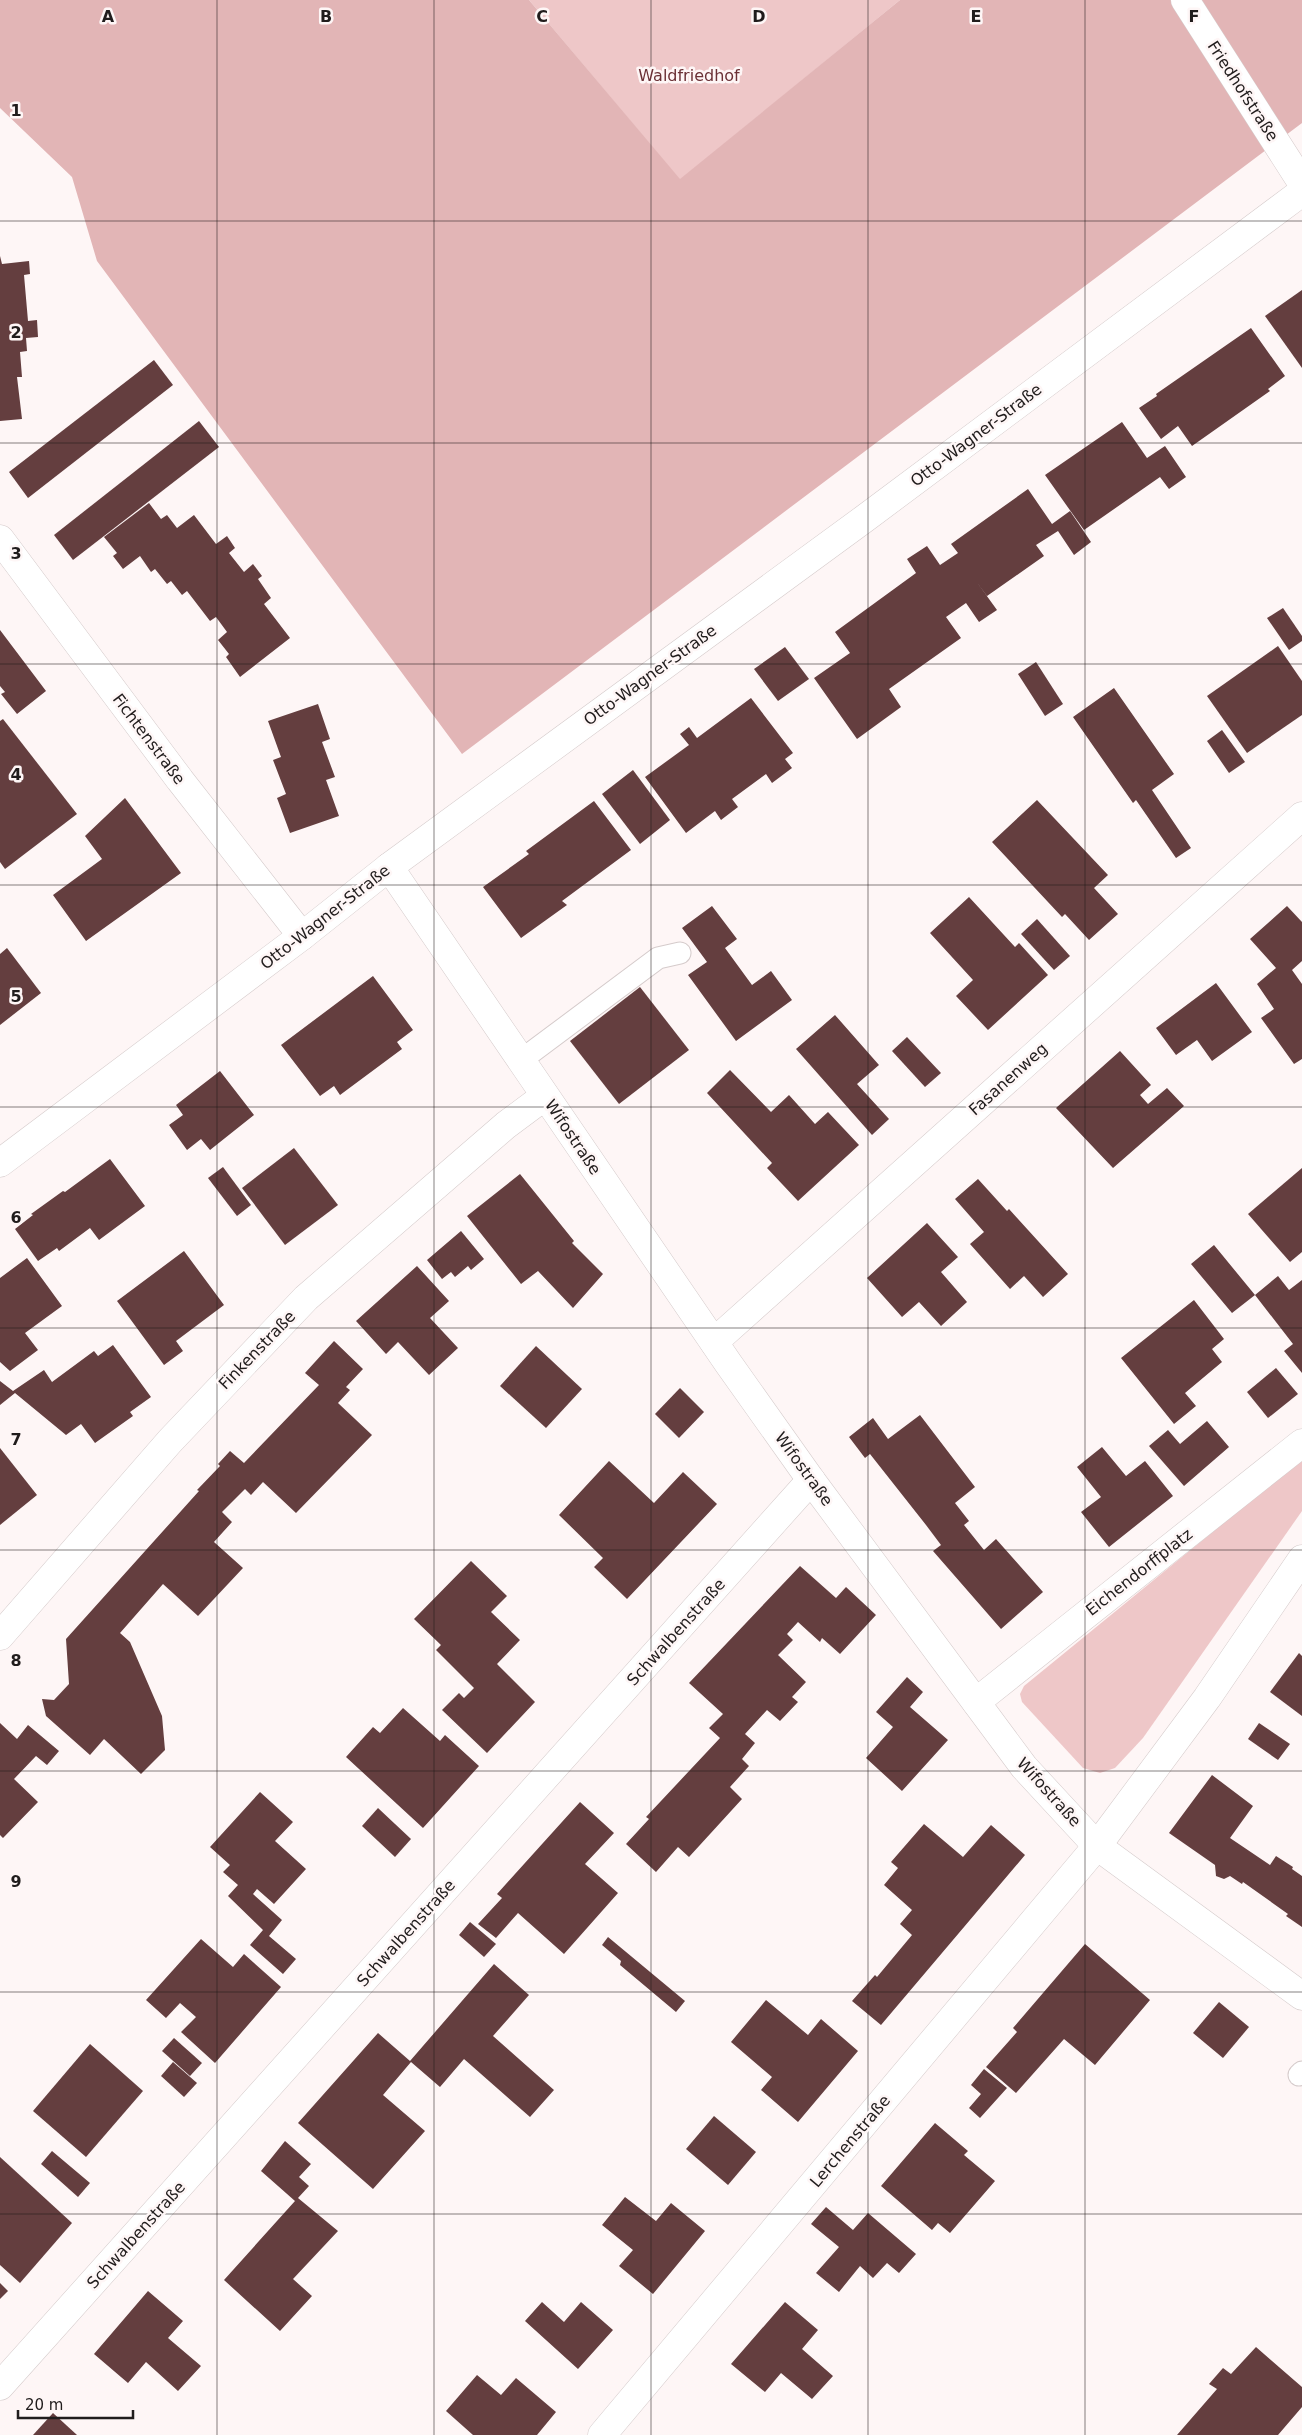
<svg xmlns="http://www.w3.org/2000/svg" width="1302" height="2435" viewBox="0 0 1302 2435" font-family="'DejaVu Sans',sans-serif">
<rect width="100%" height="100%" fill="#fef6f6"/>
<!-- green -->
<g fill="#eec7c8">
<path d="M529 0H900L680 180Z"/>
<path d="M1302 1459V1511L1143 1738 1115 1768 1100 1773 1083 1768 1022 1702 1020 1694 1024 1686Z"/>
</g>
<!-- forest -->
<path fill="#e2b5b6" d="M0 0H529L680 179 900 0H1302V123L462 754 97 261 72 177 0 108Z"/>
<!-- building -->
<g fill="#643e3f">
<path d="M0 256 2 264 29 261 30 274 24 275 28 321 37 320 38 337 26 338 27 351 20 352 22 377H17L22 419 0 421Z"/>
<path d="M1302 290V368L1265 316Z"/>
<path d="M1251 328 1285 376 1268 389 1270 391 1192 446 1178 426 1161 439 1139 408 1157 396 1156 394Z"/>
<path d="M154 360 173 385 28 498 9 472Z"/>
<path d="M199 421 219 447 73 560 54 535Z"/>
<path d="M1122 422 1147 458 1165 446 1186 477 1169 489 1160 477 1084 530 1045 475Z"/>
<path d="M1028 489 1052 524 1070 511 1091 542 1074 555 1058 531 1036 545 1044 556 987 596 976 581 997 610 979 622 966 603 946 617 961 638 889 689 901 707 857 739 814 678 850 653 835 632 916 573 907 559 927 546 940 565 958 553 951 544Z"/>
<path d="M149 503 161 519 167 515 177 528 194 515 216 544 227 536 235 548 229 553 244 572 253 564 262 576 258 579 271 598 264 604 290 638 240 677 226 657 229 654 218 640 227 632 216 617 210 621 187 591 182 595 171 581 167 584 155 569 151 572 140 556 123 569 113 556 117 553 104 537Z"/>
<path d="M1283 608 1302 636V641L1289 650 1267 618Z"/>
<path d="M0 630 46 691 17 714 1 694 5 692 0 686Z"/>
<path d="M1278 646 1302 681V715L1247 753 1207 696Z"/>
<path d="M785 647 809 679 778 701 754 669Z"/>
<path d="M1036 662 1063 704 1045 716 1018 674Z"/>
<path d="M1114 688 1174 774 1152 790 1191 848 1176 858 1136 800 1133 803 1073 717Z"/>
<path d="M751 698 793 753 785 759 792 768 772 783 766 774 732 799 738 807 721 820 715 811 686 833 645 777 689 745 680 734 689 727 697 738Z"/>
<path d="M318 704 330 739 322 742 335 777 326 780 339 816 290 833 277 798 286 794 273 760 281 757 268 721Z"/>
<path d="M3 719 77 814 5 869 0 862V721Z"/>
<path d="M1222 730 1245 762 1229 773 1207 741Z"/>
<path d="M633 770 670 820 640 844 602 794Z"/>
<path d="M125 798 181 873 86 941 53 895 102 859 85 836Z"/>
<path d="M1037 800 1108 875 1094 888 1118 914 1089 940 1065 914 1062 917 992 842Z"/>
<path d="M594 801 631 850 562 901 567 905 521 938 483 887 529 854 526 851Z"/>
<path d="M969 897 1015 947 1019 943 1048 975 988 1030 956 996 973 980 930 933Z"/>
<path d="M712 906 737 939 725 948 752 985 771 971 792 1000 736 1041 688 975 707 962 682 928Z"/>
<path d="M1287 906 1302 922V961L1292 970 1302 984V1059L1294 1064 1261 1018 1274 1009 1257 984 1276 968 1250 939Z"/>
<path d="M1037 919 1070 956 1054 970 1021 934Z"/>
<path d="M7 948 41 993 0 1025V954Z"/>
<path d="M373 976 413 1030 397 1042 402 1049 340 1095 334 1086 320 1096 281 1045Z"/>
<path d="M1216 983 1252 1032 1212 1061 1197 1040 1176 1055 1156 1028Z"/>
<path d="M640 987 689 1050 619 1104 570 1041Z"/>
<path d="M835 1015 879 1065 857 1084 889 1119 872 1135 796 1049Z"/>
<path d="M907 1037 941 1073 925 1087 892 1051Z"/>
<path d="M1120 1051 1151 1085 1140 1095 1148 1104 1167 1088 1184 1106 1113 1168 1056 1108Z"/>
<path d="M730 1070 771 1112 789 1095 815 1124 828 1112 859 1145 798 1201 767 1168 772 1163 707 1093Z"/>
<path d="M220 1071 254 1115 210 1150 201 1139 187 1150 169 1125 183 1115 176 1105Z"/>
<path d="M294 1148 338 1205 285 1245 242 1188Z"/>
<path d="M110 1159 145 1206 99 1240 90 1228 59 1251 57 1248 38 1261 15 1229 33 1215 31 1214 63 1191 65 1192Z"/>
<path d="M223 1167 251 1205 237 1216 208 1178Z"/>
<path d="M1302 1168V1252L1290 1262 1248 1214Z"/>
<path d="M520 1174 574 1241 572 1243 603 1274 573 1308 538 1271 521 1284 467 1216Z"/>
<path d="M978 1179 1007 1211 1009 1209 1068 1274 1043 1297 1024 1276 1010 1289 970 1244 984 1232 955 1199Z"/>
<path d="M927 1223 958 1257 941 1272 967 1302 941 1326 919 1302 902 1317 867 1278Z"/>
<path d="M461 1231 484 1259 471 1270 468 1266 455 1277 451 1272 442 1279 427 1260Z"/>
<path d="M1214 1245 1255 1295 1278 1276 1289 1290 1302 1280V1373L1284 1351 1293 1344 1255 1295 1232 1313 1191 1264Z"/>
<path d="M184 1251 224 1305 176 1341 183 1351 164 1365 117 1301Z"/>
<path d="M27 1258 62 1306 25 1333 38 1350 10 1371 0 1362V1278Z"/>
<path d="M417 1266 449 1301 430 1318 458 1348 429 1375 398 1342 386 1354 356 1321Z"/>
<path d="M1194 1300 1224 1339 1212 1349 1222 1362 1185 1393 1196 1406 1174 1424 1121 1358Z"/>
<path d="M334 1341 363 1369 346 1387 350 1390 338 1403 372 1435 296 1513 263 1482 251 1495 245 1489 222 1512 232 1522 214 1542 243 1568 198 1616 163 1584 120 1633 130 1642 162 1716 165 1750 141 1774 104 1739 90 1755 46 1716 42 1699 54 1700 69 1684 66 1639 199 1491 197 1490 220 1466 218 1464 230 1451 244 1463 319 1385 305 1373Z"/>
<path d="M113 1345 151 1397 130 1412 133 1416 95 1443 81 1424 66 1435 15 1393 0 1405V1381L13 1391 44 1370 52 1382 94 1351 98 1356Z"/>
<path d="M536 1346 582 1389 546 1428 500 1386Z"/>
<path d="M1276 1368 1298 1394 1268 1418 1247 1392Z"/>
<path d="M680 1388 704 1412 679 1438 655 1414Z"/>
<path d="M920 1415 975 1487 955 1503 969 1521 964 1525 984 1550 996 1539 1043 1592 1001 1629 933 1551 941 1545 926 1525 870 1454 865 1458 849 1437 873 1418 888 1439Z"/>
<path d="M1207 1421 1229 1447 1184 1486 1149 1446 1168 1430 1180 1444Z"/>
<path d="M1102 1447 1126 1476 1145 1461 1173 1496 1109 1547 1081 1512 1101 1497 1077 1467Z"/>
<path d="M0 1448 37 1495 0 1525Z"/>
<path d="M609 1461 654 1503 683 1472 717 1504 627 1599 594 1567 603 1558 559 1515Z"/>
<path d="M471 1561 507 1596 491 1612 520 1640 497 1664 535 1702 487 1753 442 1710 459 1693 464 1698 474 1688 436 1650 441 1645 414 1619Z"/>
<path d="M800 1566 836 1598 846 1587 876 1615 840 1654 822 1638 820 1642 798 1622 787 1634 793 1640 778 1655 806 1682 792 1697 798 1702 780 1721 767 1710 745 1734 755 1743 742 1759 749 1766 730 1787 742 1799 689 1857 678 1847 656 1872 626 1844 649 1819 646 1817 720 1738 709 1728 723 1714 689 1683Z"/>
<path d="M1299 1653 1302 1656V1716L1270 1692Z"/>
<path d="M907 1677 923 1692 910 1707 948 1740 902 1791 866 1758 893 1727 876 1712Z"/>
<path d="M403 1708 440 1741 445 1735 479 1766 423 1828 346 1757 373 1727 380 1733Z"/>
<path d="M0 1723 17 1739 28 1725 59 1751 47 1765 36 1756 14 1779 38 1802 3 1838 0 1835Z"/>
<path d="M1259 1723 1290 1744 1278 1760 1248 1739Z"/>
<path d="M1212 1775 1253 1806 1230 1838 1270 1865 1276 1856 1293 1867 1292 1869 1302 1876V1927L1286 1916 1288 1914 1243 1882 1242 1884 1230 1876 1224 1879 1216 1876 1215 1865 1169 1833Z"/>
<path d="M260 1792 293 1822 275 1841 306 1869 274 1904 257 1889 253 1894 282 1920 269 1936 296 1959 283 1974 250 1945 263 1930 228 1896 238 1885 223 1872 230 1865 210 1847Z"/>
<path d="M580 1802 614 1833 585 1864 618 1893 564 1954 518 1913 496 1938 478 1924 502 1898 497 1894Z"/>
<path d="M378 1808 411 1839 395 1857 362 1826Z"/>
<path d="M924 1824 963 1857 991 1825 1025 1855 881 2025 852 2001 875 1975 877 1977 912 1935 900 1924 912 1910 884 1885 898 1868 891 1862Z"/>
<path d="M470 1922 496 1944 484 1957 459 1935Z"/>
<path d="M608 1937 685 2001 676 2012 620 1965 621 1961 602 1945Z"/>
<path d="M201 1939 233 1967 244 1954 281 1987 215 2063 181 2032 196 2017 180 2003 166 2018 146 2000Z"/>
<path d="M1085 1944 1150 2000 1095 2065 1064 2039 1016 2093 986 2067 1017 2032 1013 2028Z"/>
<path d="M494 1964 529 1995 493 2036 554 2090 530 2117 464 2059 440 2087 411 2062 383 2095 425 2131 373 2189 298 2123 378 2033 410 2061Z"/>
<path d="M766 2000 808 2035 821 2019 858 2051 798 2122 761 2090 772 2077 731 2042Z"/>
<path d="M1219 2002 1249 2027 1223 2058 1193 2033Z"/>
<path d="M174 2038 202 2063 190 2076 162 2051Z"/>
<path d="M90 2044 143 2091 86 2157 33 2111Z"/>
<path d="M173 2062 197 2083 184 2097 161 2076Z"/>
<path d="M984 2069 1007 2088 980 2118 969 2108 981 2094 971 2085Z"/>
<path d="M714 2116 756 2152 728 2185 686 2149Z"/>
<path d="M935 2123 968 2151 964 2155 995 2181 950 2233 938 2223 932 2230 881 2186Z"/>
<path d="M285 2141 311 2164 299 2177 309 2186 298 2198 338 2231 293 2279 312 2296 280 2331 224 2280 295 2201 261 2171Z"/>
<path d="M52 2151 90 2183 78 2197 41 2164Z"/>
<path d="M0 2157 72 2223 20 2283 0 2265Z"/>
<path d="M625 2197 656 2221 671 2203 705 2231 653 2294 619 2266 633 2250 602 2225Z"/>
<path d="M826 2207 853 2230 868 2213 916 2254 899 2273 887 2263 873 2278 860 2266 839 2292 816 2273 839 2247 811 2224Z"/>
<path d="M0 2283 8 2291 0 2299Z"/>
<path d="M148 2291 183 2321 168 2338 201 2366 178 2391 146 2362 128 2383 94 2354Z"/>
<path d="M542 2302 564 2322 581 2302 613 2330 578 2369 525 2321Z"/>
<path d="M785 2302 818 2330 802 2349 833 2376 812 2399 781 2373 765 2392 731 2364Z"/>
<path d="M1256 2347 1302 2387V2407L1278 2435H1177L1217 2389 1209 2384 1223 2368 1231 2374Z"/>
<path d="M477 2375 501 2395 516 2378 556 2412 537 2435H473L446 2411Z"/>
<path d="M53 2413 77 2435H33Z"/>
</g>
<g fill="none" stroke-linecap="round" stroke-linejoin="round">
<defs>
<g id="service">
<path d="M520 1061 658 958 680 953"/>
<path d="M1299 2075 1302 2072"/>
</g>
<g id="minor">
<path d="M1185 0 1302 183"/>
<path d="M0 539 180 780 302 936"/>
<path d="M389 867 728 1363 811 1480 1024 1767 1097 1846 1302 1996"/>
<path d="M714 1342 1302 816"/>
<path d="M0 1636 170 1441 306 1298 506 1125 545 1096"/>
<path d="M976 1702 1302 1443"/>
<path d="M0 2386 811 1480"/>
<path d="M602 2435 1097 1846 1207 1698 1302 1559"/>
</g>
<path id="tertiary" d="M0 1163 302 936 389 867 864 519 1302 192"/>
</defs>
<!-- service casing -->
<use href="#service" stroke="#d5cbcb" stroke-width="23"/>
<!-- minor casing -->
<use href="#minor" stroke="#d5cbcb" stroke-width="29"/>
<!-- tertiary casing -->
<use href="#tertiary" stroke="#d5cbcb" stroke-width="29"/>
<!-- service -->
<use href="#service" stroke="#fff" stroke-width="21"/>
<!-- minor -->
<use href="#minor" stroke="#fff" stroke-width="28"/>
<!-- tertiary -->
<use href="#tertiary" stroke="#fff" stroke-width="28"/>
</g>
<!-- grid -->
<path fill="none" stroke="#201c1c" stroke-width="1" stroke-opacity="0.55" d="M217 0V2435M434 0V2435M651 0V2435M868 0V2435M1085 0V2435M0 221H1302M0 443H1302M0 664H1302M0 885H1302M0 1107H1302M0 1328H1302M0 1550H1302M0 1771H1302M0 1992H1302M0 2214H1302"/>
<g text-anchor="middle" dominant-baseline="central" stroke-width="5" stroke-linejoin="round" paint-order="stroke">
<!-- park labels -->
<g font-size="16" fill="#6b3136" stroke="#fef6f6">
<text x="689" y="75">Waldfriedhof</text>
</g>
<!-- street labels -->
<g font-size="16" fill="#201c1c" stroke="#fef6f6">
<text transform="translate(1243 91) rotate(57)">Friedhofstraße</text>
<text transform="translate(976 435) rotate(-37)">Otto-Wagner-Straße</text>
<text transform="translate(650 675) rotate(-36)">Otto-Wagner-Straße</text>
<text transform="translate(149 739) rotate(53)">Fichtenstraße</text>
<text transform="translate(325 917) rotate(-38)">Otto-Wagner-Straße</text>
<text transform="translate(1008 1079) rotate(-42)">Fasanenweg</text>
<text transform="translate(573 1137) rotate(56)">Wifostraße</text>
<text transform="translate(257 1350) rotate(-46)">Finkenstraße</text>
<text transform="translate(804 1469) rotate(54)">Wifostraße</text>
<text transform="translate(1139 1572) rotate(-38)">Eichendorffplatz</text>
<text transform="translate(676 1632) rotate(-48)">Schwalbenstraße</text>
<text transform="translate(1049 1792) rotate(48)">Wifostraße</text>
<text transform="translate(406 1933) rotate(-48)">Schwalbenstraße</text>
<text transform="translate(850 2141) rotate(-50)">Lerchenstraße</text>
<text transform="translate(136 2235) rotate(-48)">Schwalbenstraße</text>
</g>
</g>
<g font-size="16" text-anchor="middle" font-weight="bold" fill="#201c1c" stroke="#fef6f6" stroke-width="5" stroke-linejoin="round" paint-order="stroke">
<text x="108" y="22">A</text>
<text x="326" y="22">B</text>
<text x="542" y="22">C</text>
<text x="759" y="22">D</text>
<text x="976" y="22">E</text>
<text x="1194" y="22">F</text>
<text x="16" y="116">1</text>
<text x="16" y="338">2</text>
<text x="16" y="559">3</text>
<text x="16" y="780">4</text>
<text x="16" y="1002">5</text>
<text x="16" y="1223">6</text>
<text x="16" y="1445">7</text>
<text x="16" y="1666">8</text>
<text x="16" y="1887">9</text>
</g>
<!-- scale -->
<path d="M18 2410v8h115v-8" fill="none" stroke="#201c1c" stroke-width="2.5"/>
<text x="25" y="2410" font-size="15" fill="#201c1c" stroke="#fef6f6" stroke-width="4" paint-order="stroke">20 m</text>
</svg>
